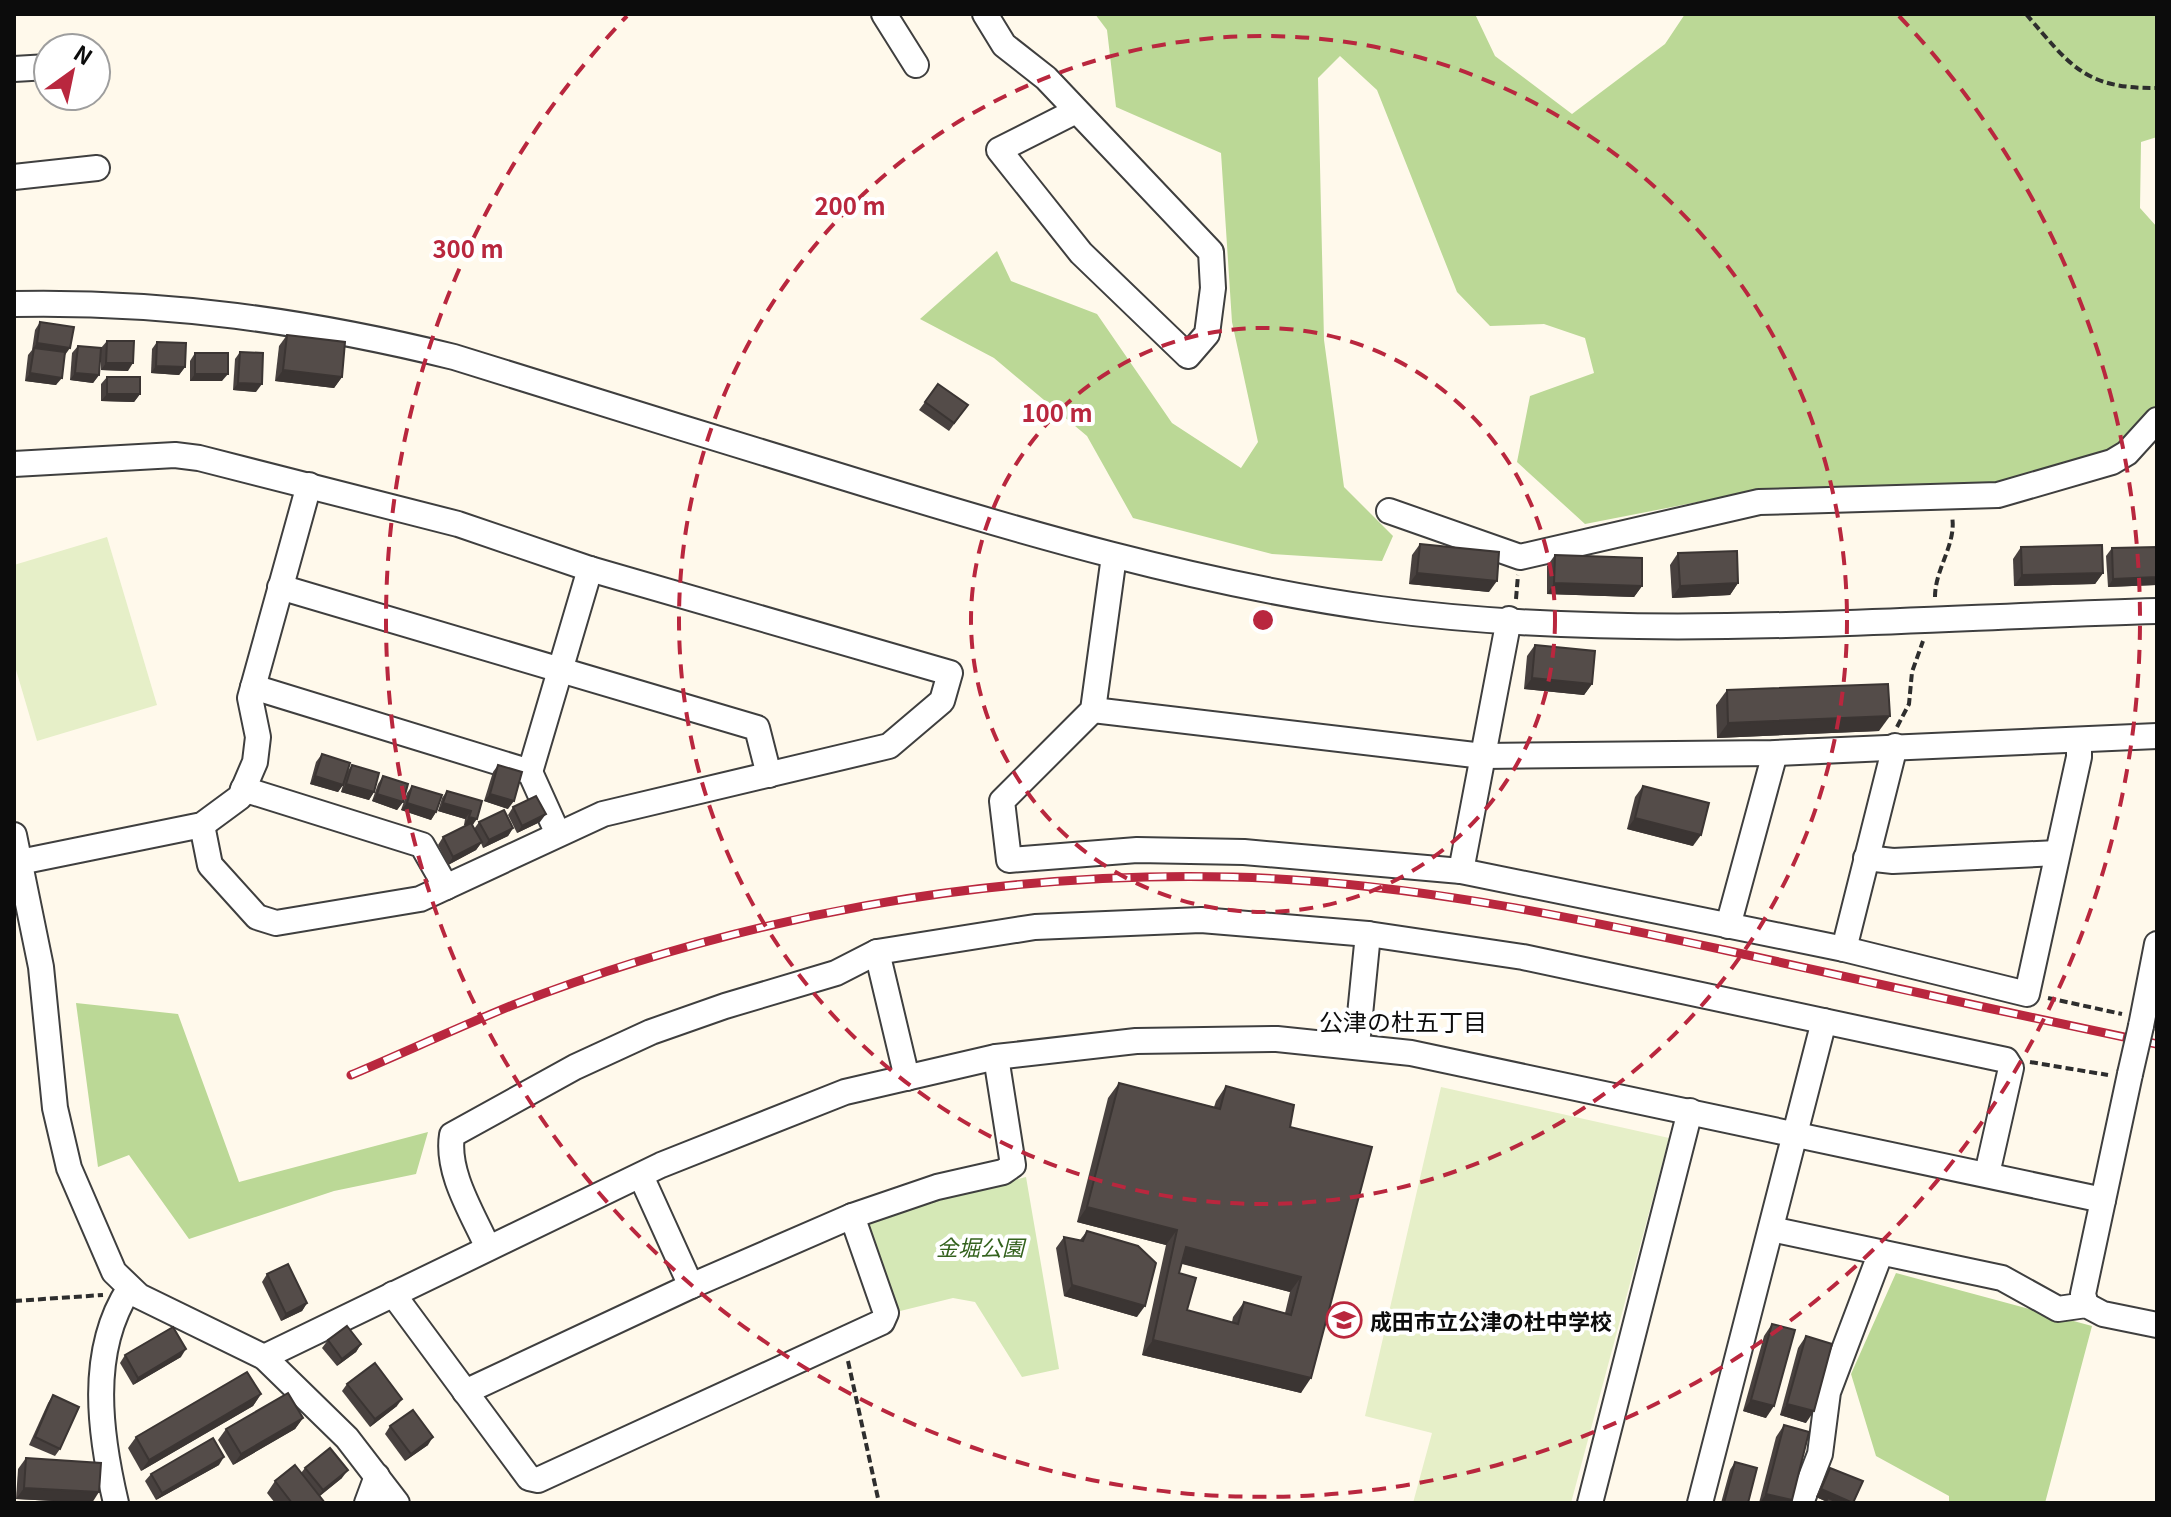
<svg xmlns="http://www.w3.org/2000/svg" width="2171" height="1517" viewBox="0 0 2171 1517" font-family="Georgia,'Noto Sans JP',serif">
<rect width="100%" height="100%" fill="#fff9eb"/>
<!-- green -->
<path fill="#d5e8b6" d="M1026 1177 1059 1369 1022 1377 975 1302 953 1298 892 1313 863 1219Z"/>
<!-- forest -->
<g fill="#bbd896">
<path d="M1095 14H1475L1495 56 1572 114 1665 44 1685 14H2157V137L2141 142 2140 208 2157 227V404L2118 446 2092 459 2007 483 1754 491 1585 524 1517 462 1530 396 1594 373 1585 338 1544 324 1490 326 1457 292 1377 90 1340 56 1318 78 1324 340 1344 487 1393 536 1382 561 1272 554 1133 518 1087 436 994 358 920 319 997 251 1011 281 1097 314 1172 423 1241 468 1258 442 1232 322 1221 153 1116 107 1107 30Z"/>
<path d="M76 1003 178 1014 239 1182 428 1132 416 1174 334 1191 189 1239 129 1155 98 1167Z"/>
<path d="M1896 1273 2092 1326 2045 1503H1949V1496L1876 1456 1851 1374Z"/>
</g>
<!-- pitch -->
<g fill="#e6efc8">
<path d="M107 537 157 705 37 741 14 663V565Z"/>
<path d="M1441 1087 1669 1138 1571 1503H1413L1432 1433 1365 1416Z"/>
</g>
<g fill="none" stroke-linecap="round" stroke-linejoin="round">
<defs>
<g id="minor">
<path d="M884 14 916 65"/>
<path d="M985 14 1004 45 1046 78 1211 252 1213 288 1207 334 1188 356 1081 253 999 150 1076 111"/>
<path d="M14 69 48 67"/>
<path d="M14 177 97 168"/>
<path d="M14 304C165 301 308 321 454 357 585 398 715 438 846 478 1021 532 1198 584 1380 609 1635 643 1901 618 2157 611"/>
<path d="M14 464 175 455 199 458 458 524 590 569 950 673 942 701 889 746 603 814 420 899 276 923 257 917 210 865 202 825"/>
<path d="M1389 511 1520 557 1759 502 1998 495 2112 462 2127 453 2157 420"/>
<path d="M1114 556 1093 710 1002 801 1009 860 1137 850 1244 852 1461 871 1844 949 2027 994 2079 757V740"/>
<path d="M280 587 757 728 769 775"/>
<path d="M253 687 530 772 558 834"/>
<path d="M1093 710 1483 756 1775 753 2157 736"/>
<path d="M530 772 590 569"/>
<path d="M243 789 422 845 446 887"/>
<path d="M14 835 41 967 55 1108 69 1168 114 1272 139 1296 264 1357 347 1438 397 1503"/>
<path d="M1866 858 1893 861 2057 853"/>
<path d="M20 862 202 825 240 797 255 762 258 737 250 698 309 485"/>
<path d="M1461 871 1509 619"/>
<path d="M1728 926 1775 753"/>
<path d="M1844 949 1895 746"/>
<path d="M877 952 907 1078"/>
<path d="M2141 1026 2157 944"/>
<path d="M1357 1045 1368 934"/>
<path d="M641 1176 691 1286"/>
<path d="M1771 1229 2002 1278 2058 1309 2086 1305 2103 1314 2157 1325"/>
<path d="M488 1248C473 1214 446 1173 452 1135L575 1067 651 1032 725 1006 836 973 877 952 1035 927 1201 920 1368 934 1523 957 2006 1060 2011 1068 1987 1174"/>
<path d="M393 1294 529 1478 538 1480 882 1322 886 1313 852 1216"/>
<path d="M2086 1305 2083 1294 2130 1074"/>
<path d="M264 1357 661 1165 845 1092 996 1057 1136 1041 1277 1039 1411 1053 2103 1200"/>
<path d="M465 1392 691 1286 852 1216 937 1187 1003 1172 1013 1165 996 1057"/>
<path d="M116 1503C100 1435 88 1352 129 1289"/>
<path d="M367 1503 377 1476"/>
<path d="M1590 1503 1690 1111"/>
<path d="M1700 1503 1824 1021"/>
<path d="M1801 1503 1820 1454 1828 1392 1881 1252"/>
</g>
</defs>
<!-- minor casing -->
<use href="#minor" stroke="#3f3f3f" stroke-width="28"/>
<!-- path -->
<g stroke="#2e2e2e" stroke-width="4" stroke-dasharray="8 4" stroke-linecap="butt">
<path d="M2026 14C2070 65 2084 89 2157 88"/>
<path d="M1935 597C1935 568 1957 544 1952 516"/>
<path d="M1516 599 1518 575"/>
<path d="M1897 727 1909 704 1912 672 1923 641"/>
<path d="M2048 998 2122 1014"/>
<path d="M2030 1062 2108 1075"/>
<path d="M14 1301 103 1295"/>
<path d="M848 1361 879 1503"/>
</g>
<!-- minor -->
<use href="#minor" stroke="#fff" stroke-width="24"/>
<defs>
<path id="rail" d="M351 1075C405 1052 459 1027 513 1005 742 916 988 871 1233 877 1401 881 1566 916 1729 951 1872 983 2014 1014 2157 1044"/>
</defs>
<!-- rail casing -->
<use href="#rail" stroke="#b9273e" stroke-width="9"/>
<!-- rail -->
<use href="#rail" stroke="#fff" stroke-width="6" stroke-dasharray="18" stroke-linecap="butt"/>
<defs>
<path id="minor-bridge" d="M2130 1074 2141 1026"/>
</defs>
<!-- minor-bridge casing -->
<use href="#minor-bridge" stroke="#3f3f3f" stroke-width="28" stroke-linecap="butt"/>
<!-- minor-bridge -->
<use href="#minor-bridge" stroke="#fff" stroke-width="24"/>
</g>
<!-- wall -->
<g fill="#48413f" fill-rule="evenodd">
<path d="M40 322 65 355 56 385 25 381 28 355 32 350 35 330Z"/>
<path d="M287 335 342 377 334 388 275 381 279 346Z"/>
<path d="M107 341 128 371 101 370V348Z"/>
<path d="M157 342 185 367 179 375 151 373 152 349Z"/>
<path d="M78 346 99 375 93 383 70 380 72 353Z"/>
<path d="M240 352 256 392 233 390 235 359Z"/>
<path d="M195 353 222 381H190V361Z"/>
<path d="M107 377 140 394 134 402 101 401V384Z"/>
<path d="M925 402 968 405 949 431 919 410Z"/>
<path d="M1420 544 1489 592 1409 584 1412 555Z"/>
<path d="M2021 547 2103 573 2095 584 2014 586 2013 559Z"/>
<path d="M2157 547V583L2156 585 2108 587 2106 556 2112 548Z"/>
<path d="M1678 553 1738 583 1730 595 1672 598 1670 565Z"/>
<path d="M1555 555 1642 586 1634 597 1547 594V566Z"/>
<path d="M1535 645 1592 684 1584 695 1524 689 1527 656Z"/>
<path d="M1727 690 1879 731 1717 738 1716 705Z"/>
<path d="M322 754 347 772 352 765 374 792 369 800 341 792 343 785 338 792 310 784 316 762Z"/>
<path d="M498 765 508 809 484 801 493 772Z"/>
<path d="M383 776 403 802 397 810 372 801 378 784Z"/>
<path d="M412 786 436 812 431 820 401 810 407 793Z"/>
<path d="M1643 786 1693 846 1627 829 1635 797Z"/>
<path d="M447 791 482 801 473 825 474 829 479 822 513 828 508 836 483 848 481 843 476 850 448 865 438 845 443 837 466 826 464 825 465 819 438 811 442 798Z"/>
<path d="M513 807 540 822 517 833 508 815Z"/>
<path d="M1119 1083 1214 1107 1216 1101 1226 1086 1290 1127 1372 1147 1301 1393 1142 1355 1166 1245 1077 1222 1108 1098ZM1182 1264 1290 1292 1285 1313 1244 1302 1233 1317 1232 1322 1187 1310 1179 1273Z"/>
<path d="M1087 1231 1137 1317 1064 1296 1056 1248 1064 1237 1080 1240Z"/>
<path d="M267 1274 307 1303 302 1311 281 1321 262 1282Z"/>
<path d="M1772 1324 1766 1418 1743 1411 1764 1336Z"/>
<path d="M1806 1336V1423L1780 1415 1798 1348Z"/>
<path d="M328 1340 361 1344 356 1352 337 1366 322 1348Z"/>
<path d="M125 1355 181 1357 133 1385 120 1363Z"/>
<path d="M347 1384 397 1406 370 1427 342 1391Z"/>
<path d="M261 1394 253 1406 141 1471 128 1448 136 1437Z"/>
<path d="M53 1395 60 1449 55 1456 29 1445 48 1403Z"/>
<path d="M303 1418 295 1429 233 1465 218 1440 226 1429Z"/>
<path d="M1784 1425 1792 1500 1790 1503H1759L1776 1437Z"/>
<path d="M390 1426 428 1445 405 1461 385 1434Z"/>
<path d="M26 1458 92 1503 16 1499 18 1469Z"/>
<path d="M1735 1462 1748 1503H1721L1730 1470Z"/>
<path d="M219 1465 156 1500 145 1481 151 1474Z"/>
<path d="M305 1468 342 1478 320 1496 325 1503H275L267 1493 275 1481 301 1473Z"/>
<path d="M1830 1468 1853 1503H1824L1825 1501 1816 1497 1825 1476Z"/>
</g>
<!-- shaded-wall -->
<g fill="#3b3533">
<path d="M37 343 70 348 65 355 34 348 32 350Z"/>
<path d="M106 363H133L128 371 101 370Z"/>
<path d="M156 366 185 367 179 375 151 373Z"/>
<path d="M283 370 342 377 334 388 275 381Z"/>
<path d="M30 373 62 378 56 385 25 381Z"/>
<path d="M75 373 99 375 93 383 70 380Z"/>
<path d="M195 374H228L222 381H190Z"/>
<path d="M238 383 262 384 256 392 233 390Z"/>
<path d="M107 394H140L134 402 101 401Z"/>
<path d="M1417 573 1497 581 1489 592 1409 584Z"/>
<path d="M2103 573 2095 584 2014 586 2022 575Z"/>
<path d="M2157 577 2156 585 2108 587 2113 579Z"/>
<path d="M1554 583 1642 586 1634 597 1547 594Z"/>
<path d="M1738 583 1730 595 1672 598 1680 586Z"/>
<path d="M1532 678 1592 684 1584 695 1524 689Z"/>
<path d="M1890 716 1879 731 1717 738 1728 723Z"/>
<path d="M315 776 343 785 338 792 310 784Z"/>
<path d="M346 784 374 792 369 800 341 792Z"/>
<path d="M377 794 403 802 397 810 372 801Z"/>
<path d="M490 794 514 801 508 809 484 801Z"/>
<path d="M407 803 436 812 431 820 401 810Z"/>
<path d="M443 803 471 811 465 819 438 811Z"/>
<path d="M546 814 540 822 517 833 522 826Z"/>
<path d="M469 817 477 819 471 827 464 825Z"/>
<path d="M1635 818 1701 835 1693 846 1627 829Z"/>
<path d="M513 828 508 836 483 848 489 840Z"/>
<path d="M482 842 476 850 448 865 453 857Z"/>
<path d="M1087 1207 1177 1230 1166 1245 1077 1222Z"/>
<path d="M1186 1247 1301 1277 1290 1292 1176 1262Z"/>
<path d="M1072 1285 1145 1306 1137 1317 1064 1296Z"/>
<path d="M307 1303 302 1311 281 1321 286 1314Z"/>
<path d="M1153 1340 1311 1378 1301 1393 1142 1355Z"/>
<path d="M361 1344 356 1352 337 1366 342 1359Z"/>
<path d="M186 1349 181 1357 133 1385 138 1378Z"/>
<path d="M261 1394 253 1406 141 1471 149 1460Z"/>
<path d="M402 1399 397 1406 370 1427 375 1419Z"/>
<path d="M1751 1400 1774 1406 1766 1418 1743 1411Z"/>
<path d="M1787 1404 1814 1411 1806 1423 1780 1415Z"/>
<path d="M303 1418 295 1429 233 1465 241 1454Z"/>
<path d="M433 1437 428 1445 405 1461 411 1454Z"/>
<path d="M224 1457 219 1465 156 1500 162 1493Z"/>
<path d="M348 1470 342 1478 318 1497 323 1490Z"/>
<path d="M24 1488 99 1492 92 1503 16 1499Z"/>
<path d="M1821 1489 1853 1503H1830L1828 1498 1825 1501 1816 1497Z"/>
<path d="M1766 1494 1792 1500 1790 1503H1760Z"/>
</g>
<!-- building -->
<g fill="#544c49" stroke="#3b3533" stroke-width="2" fill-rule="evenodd">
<path d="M40 322 74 327 70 348 37 343Z"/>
<path d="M287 335 345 342 342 377 283 370Z"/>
<path d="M107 341H134L133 363H106Z"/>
<path d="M157 342 186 343 185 367 156 366Z"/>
<path d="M78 346 101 348 99 375 75 373Z"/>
<path d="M34 348 65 352 62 378 30 373Z"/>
<path d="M240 352 263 353 262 384 238 383Z"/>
<rect x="195" y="353" width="33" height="21"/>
<rect x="107" y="377" width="33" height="17"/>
<path d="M938 384 968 405 954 423 925 402Z"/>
<path d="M1420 544 1499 552 1497 581 1417 573Z"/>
<path d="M2102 545 2103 573 2022 575 2021 547Z"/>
<path d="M2157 547V577L2113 579 2112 548Z"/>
<path d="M1737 551 1738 583 1680 586 1678 553Z"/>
<path d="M1555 555 1642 558V586L1554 583Z"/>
<path d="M1535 645 1595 651 1592 684 1532 678Z"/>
<path d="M1888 684 1890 716 1728 723 1727 690Z"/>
<path d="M322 754 350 763 343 785 315 776Z"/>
<path d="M352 765 379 773 374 792 346 784Z"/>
<path d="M498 765 522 772 514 801 490 794Z"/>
<path d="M383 776 408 784 403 802 377 794Z"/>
<path d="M412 786 442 795 436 812 407 803Z"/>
<path d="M1643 786 1709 803 1701 835 1635 818Z"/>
<path d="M447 791 482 801 477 819 469 817 471 811 443 803Z"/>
<path d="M536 796 546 814 522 826 513 807Z"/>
<path d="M504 810 513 828 489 840 479 822Z"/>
<path d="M471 823 482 842 453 857 443 837Z"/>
<path d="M1119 1083 1220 1109 1226 1086 1294 1105 1290 1127 1372 1147 1311 1378 1153 1340 1177 1230 1087 1207ZM1186 1247 1301 1277 1291 1315 1244 1302 1238 1324 1187 1310 1196 1278 1179 1273Z"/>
<path d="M1087 1231 1138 1246 1156 1263 1145 1306 1072 1285 1064 1237 1083 1241Z"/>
<path d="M288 1264 307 1303 286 1314 267 1274Z"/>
<path d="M1772 1324 1795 1330 1774 1406 1751 1400Z"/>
<path d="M347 1326 361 1344 342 1359 328 1340Z"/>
<path d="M173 1327 186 1349 138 1378 125 1355Z"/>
<path d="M1806 1336 1832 1344 1814 1411 1787 1404Z"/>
<path d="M375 1363 402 1399 375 1419 347 1384Z"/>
<path d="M247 1372 261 1394 149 1460 136 1437Z"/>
<path d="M288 1393 303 1418 241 1454 226 1429Z"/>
<path d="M53 1395 79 1407 60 1449 35 1437Z"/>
<path d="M413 1410 433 1437 411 1454 390 1426Z"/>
<path d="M1784 1425 1809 1432 1792 1500 1766 1494Z"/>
<path d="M213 1438 224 1457 162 1493 151 1474Z"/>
<path d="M330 1448 348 1470 323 1490 305 1468Z"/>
<path d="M26 1458 101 1463 99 1492 24 1488Z"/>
<path d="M1735 1462 1757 1468 1748 1503H1724Z"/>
<path d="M295 1465 325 1503H292L275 1481Z"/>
<path d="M1830 1468 1863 1481 1853 1503 1821 1489Z"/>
<path d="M1828 1498 1840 1503H1825Z"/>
</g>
<!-- distance rings -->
<g fill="none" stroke="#b9273e" stroke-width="4" stroke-dasharray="14 10">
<circle cx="1263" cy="620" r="292"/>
<circle cx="1263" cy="620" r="584"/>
<path d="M1899 16A877 877 0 1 1 627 16"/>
</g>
<!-- icons -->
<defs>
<symbol id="school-ring" viewBox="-11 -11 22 22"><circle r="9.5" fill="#fff" stroke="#b9273e" stroke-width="1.5"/><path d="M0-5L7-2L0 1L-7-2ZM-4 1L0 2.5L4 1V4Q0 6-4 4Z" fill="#b9273e"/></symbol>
</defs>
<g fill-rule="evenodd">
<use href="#school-ring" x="1324" y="1300" width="40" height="40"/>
</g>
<g text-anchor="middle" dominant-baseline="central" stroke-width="8" stroke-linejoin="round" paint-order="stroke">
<!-- park labels -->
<g font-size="22" font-style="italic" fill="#34621e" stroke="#fff">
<text x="980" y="1246">金堀公園</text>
</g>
<!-- poi labels -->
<g font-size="22" font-weight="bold" fill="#0c0c0c" stroke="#fff" text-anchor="start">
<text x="1370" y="1320">成田市立公津の杜中学校</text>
</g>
<!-- neighbourhood labels -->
<g font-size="24" fill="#0c0c0c" stroke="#fff">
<text x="1403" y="1020">公津の杜五丁目</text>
</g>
</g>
<circle cx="1263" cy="620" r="12" fill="#b9273e" stroke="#fff" stroke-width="4"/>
<g font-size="24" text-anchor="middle" font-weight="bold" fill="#b9273e" stroke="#fff" stroke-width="8" stroke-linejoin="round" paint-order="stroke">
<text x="850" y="215">200 m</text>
<text x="468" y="258">300 m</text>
<text x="1057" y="422">100 m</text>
</g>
<!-- border -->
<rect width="2171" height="1517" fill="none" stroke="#0c0c0c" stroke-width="32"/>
<!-- north arrow -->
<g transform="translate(72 72) rotate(33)"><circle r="38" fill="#ffffff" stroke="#9e9e9e" stroke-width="2"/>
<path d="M0-6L14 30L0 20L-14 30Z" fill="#b9273e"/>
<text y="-12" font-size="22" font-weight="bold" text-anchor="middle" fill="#0c0c0c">N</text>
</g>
</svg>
